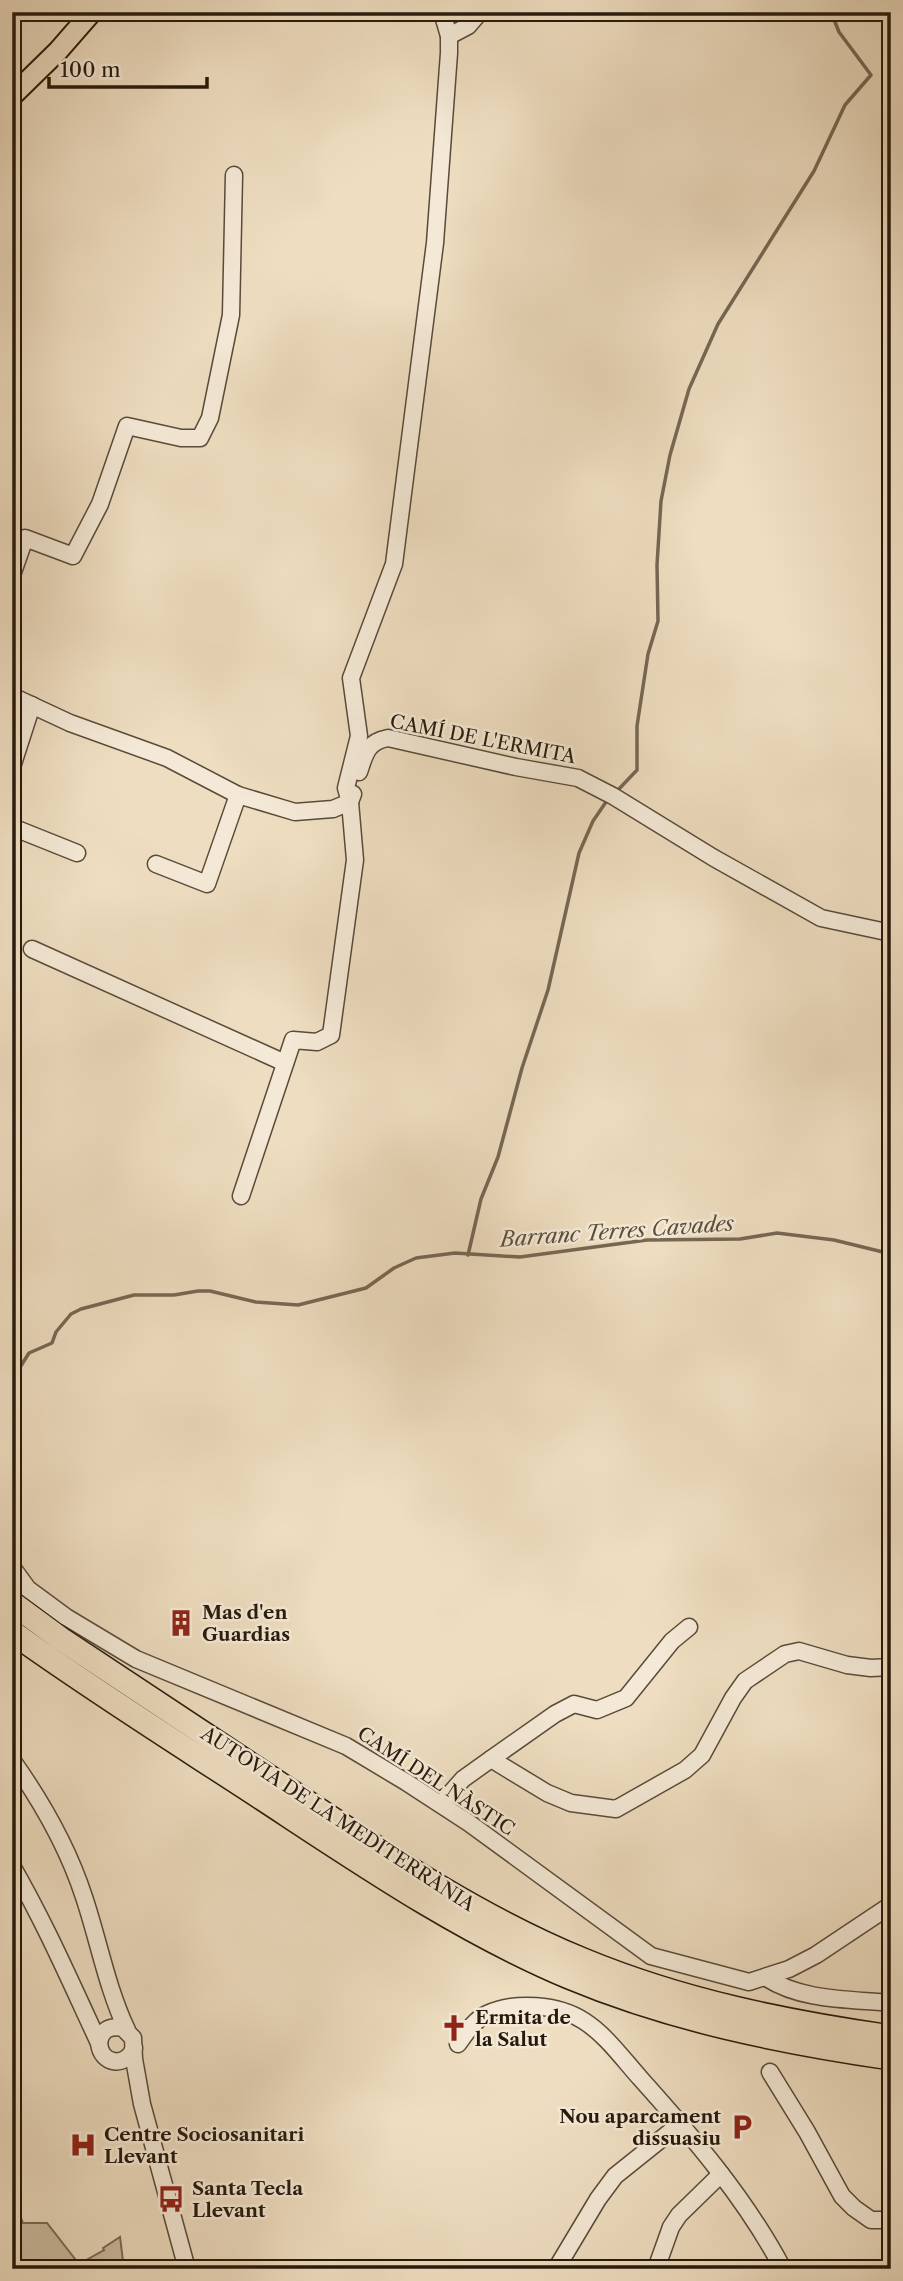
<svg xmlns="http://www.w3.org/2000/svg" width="903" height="2281" viewBox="0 0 903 2281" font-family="'Libre Caslon Text',serif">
<rect width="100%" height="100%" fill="#eeddc0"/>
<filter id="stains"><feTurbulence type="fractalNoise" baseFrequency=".00286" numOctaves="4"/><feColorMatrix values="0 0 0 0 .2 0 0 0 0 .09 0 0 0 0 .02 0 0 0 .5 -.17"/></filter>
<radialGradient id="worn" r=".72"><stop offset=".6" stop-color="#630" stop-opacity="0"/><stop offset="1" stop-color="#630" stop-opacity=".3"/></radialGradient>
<!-- green -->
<path fill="#ccbca1" stroke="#7a6b56" stroke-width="2" d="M20 2216 23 2223H47L79 2264 104 2250 103 2248 120 2237 124 2269H12V2219Z"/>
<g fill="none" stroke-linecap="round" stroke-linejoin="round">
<!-- stream -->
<g stroke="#766753" stroke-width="3.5">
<path d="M617 791 637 770V726L648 654 658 621 657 565 661 501 670 455 689 389 718 324 814 171 845 105 871 75 839 32 831 12"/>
<path d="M468 1255 481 1199 498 1157 522 1068 548 990 579 853 593 821 606 802"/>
<path d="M12 1380 29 1353 52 1343 56 1332 71 1314 81 1309 134 1295H174L198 1291H210L256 1302 298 1305 366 1288 394 1268 416 1258 455 1253 520 1257 647 1240 740 1239 777 1233 834 1240 891 1254"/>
</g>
<defs>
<g id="minor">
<path d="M449 36 468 26 480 12"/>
<path d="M12 575 25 538 73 556 100 504 127 426 181 438H200L210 418 231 315 234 175"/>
<path d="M12 696 70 723 167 758 238 795 295 812 333 809 350 802 353 794"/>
<path d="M12 767 32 705"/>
<path d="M359 772C365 754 367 742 388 738L516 767 578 778 613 796 714 858 821 918 891 933"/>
<path d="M12 827 77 853"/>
<path d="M156 864 207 884 238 795"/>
<path d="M32 949 285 1063"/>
<path d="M241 1196 293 1040 317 1042 331 1035 355 860 350 802 346 788 359 736 351 678 394 564 435 243 449 53V36L442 12"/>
<path d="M12 1567 28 1589 66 1617 136 1659 346 1746 406 1782 469 1823 651 1956 749 1982 789 1969 816 1955 891 1905"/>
<path d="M491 1759 555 1714 574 1704 597 1710 626 1698 672 1641 689 1627"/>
<path d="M12 1760C42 1802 68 1848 84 1897 99 1942 107 1988 127 2030"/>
<path d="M441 1804 463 1779 491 1759 547 1793 571 1803 616 1809 685 1770 702 1755 733 1698 745 1681 785 1654 799 1651 847 1665 871 1668 891 1667"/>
<path d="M12 1866C45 1923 71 1983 99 2043 101 2065 126 2068 134 2048"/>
<path d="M765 1977C801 2001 849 1999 891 2003"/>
<path d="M99 2043C101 2030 110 2025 123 2028L133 2038 134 2059 142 2104 187 2269"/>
<path d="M458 2044C466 2033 474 2020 487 2014 515 2001 558 2004 584 2021 606 2035 623 2059 640 2078 693 2137 746 2199 783 2269"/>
<path d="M770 2072 807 2132 842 2196 854 2208 871 2220H891"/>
<path d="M556 2269 598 2199 615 2176 680 2124"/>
<path d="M656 2269 671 2227 679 2215 721 2174"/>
</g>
<path id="major" d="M12 96 58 51 92 12"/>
<g id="highway">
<path d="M12 1603 61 1639C142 1692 223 1746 304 1800 394 1860 483 1919 583 1960 682 2001 786 2022 891 2037"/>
<path d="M12 1632C94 1691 179 1744 263 1799 362 1864 460 1931 569 1977 672 2020 781 2042 891 2058"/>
</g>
</defs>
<!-- minor casing -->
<use href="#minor" stroke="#594b39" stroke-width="19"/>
<!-- major casing -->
<use href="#major" stroke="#271a0c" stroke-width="23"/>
<!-- highway casing -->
<use href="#highway" stroke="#271a0c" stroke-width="26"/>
<!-- minor -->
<use href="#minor" stroke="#f4e9d6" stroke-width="16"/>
<!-- major -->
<use href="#major" stroke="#eeddc0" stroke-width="19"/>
<!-- highway -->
<use href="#highway" stroke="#eeddc0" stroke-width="23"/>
</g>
<!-- icons -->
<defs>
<symbol id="building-bare" viewBox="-9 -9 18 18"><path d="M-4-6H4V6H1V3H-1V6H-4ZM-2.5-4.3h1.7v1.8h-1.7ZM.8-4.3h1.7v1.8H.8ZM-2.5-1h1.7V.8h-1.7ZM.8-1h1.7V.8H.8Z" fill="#8f2418" stroke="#f4e9d6" stroke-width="2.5" paint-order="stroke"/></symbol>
<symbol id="church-bare" viewBox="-9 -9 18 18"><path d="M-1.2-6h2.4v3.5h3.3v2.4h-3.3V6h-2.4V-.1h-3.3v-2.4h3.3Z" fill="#8f2418" stroke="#f4e9d6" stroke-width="2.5" paint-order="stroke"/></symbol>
<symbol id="parking-bare" viewBox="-9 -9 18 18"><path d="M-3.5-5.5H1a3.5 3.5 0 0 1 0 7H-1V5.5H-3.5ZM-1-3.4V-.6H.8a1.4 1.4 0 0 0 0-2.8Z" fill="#8f2418" stroke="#f4e9d6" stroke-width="2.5" paint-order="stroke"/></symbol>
<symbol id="hospital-bare" viewBox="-9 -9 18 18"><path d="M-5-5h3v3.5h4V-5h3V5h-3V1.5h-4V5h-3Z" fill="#8f2418" stroke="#f4e9d6" stroke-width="2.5" paint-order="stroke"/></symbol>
<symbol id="bus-bare" viewBox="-9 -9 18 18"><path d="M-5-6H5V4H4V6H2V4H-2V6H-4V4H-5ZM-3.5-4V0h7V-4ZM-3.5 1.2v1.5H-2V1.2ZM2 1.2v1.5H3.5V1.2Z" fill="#8f2418" stroke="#f4e9d6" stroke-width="2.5" paint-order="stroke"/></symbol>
</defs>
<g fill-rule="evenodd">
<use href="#building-bare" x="162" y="1604" width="38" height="38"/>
<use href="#church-bare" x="435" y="2009" width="38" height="38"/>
<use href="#parking-bare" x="723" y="2108" width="38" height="38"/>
<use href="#hospital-bare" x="64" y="2126" width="38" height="38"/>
<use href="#bus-bare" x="152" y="2180" width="38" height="38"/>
</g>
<g text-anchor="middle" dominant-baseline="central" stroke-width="5" stroke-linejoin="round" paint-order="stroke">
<!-- street labels -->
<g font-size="19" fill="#271a0c" stroke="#f4e9d6">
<text transform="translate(483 739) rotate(11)">CAMÍ DE L'ERMITA</text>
<text transform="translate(436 1781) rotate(33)">CAMÍ DEL NÀSTIC</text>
<text transform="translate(338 1819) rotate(33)">AUTOVIA DE LA MEDITERRÀNIA</text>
</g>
<!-- poi labels -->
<g font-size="19" font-weight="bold" fill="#271a0c" stroke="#f4e9d6" text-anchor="start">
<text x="202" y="1612">Mas d'en<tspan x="202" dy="22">Guardias</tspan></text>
<text x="475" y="2017">Ermita de<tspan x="475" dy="22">la Salut</tspan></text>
<text x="721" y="2116" text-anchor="end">Nou aparcament<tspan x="721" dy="22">dissuasiu</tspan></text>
<text x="104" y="2134">Centre Sociosanitari<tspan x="104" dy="22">Llevant</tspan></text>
<text x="192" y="2188">Santa Tecla<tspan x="192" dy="22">Llevant</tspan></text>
</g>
<!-- water labels -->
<g font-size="21" font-style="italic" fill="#5b4e3c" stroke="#f4e9d6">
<text transform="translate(617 1231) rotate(-4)">Barranc Terres Cavades</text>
</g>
</g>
<!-- margin -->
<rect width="903" height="2281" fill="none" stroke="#eeddc0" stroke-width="42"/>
<rect x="14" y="14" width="875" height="2253" fill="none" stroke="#271a0c" stroke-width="3.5"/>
<rect x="21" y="21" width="861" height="2239" fill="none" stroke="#271a0c" stroke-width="2"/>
<!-- scale -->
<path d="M49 77v10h158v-10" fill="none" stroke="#271a0c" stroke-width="3.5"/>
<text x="60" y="77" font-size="21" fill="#271a0c" stroke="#f4e9d6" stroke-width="5" paint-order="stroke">100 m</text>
<rect width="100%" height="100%" filter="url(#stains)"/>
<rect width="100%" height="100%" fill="url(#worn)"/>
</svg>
